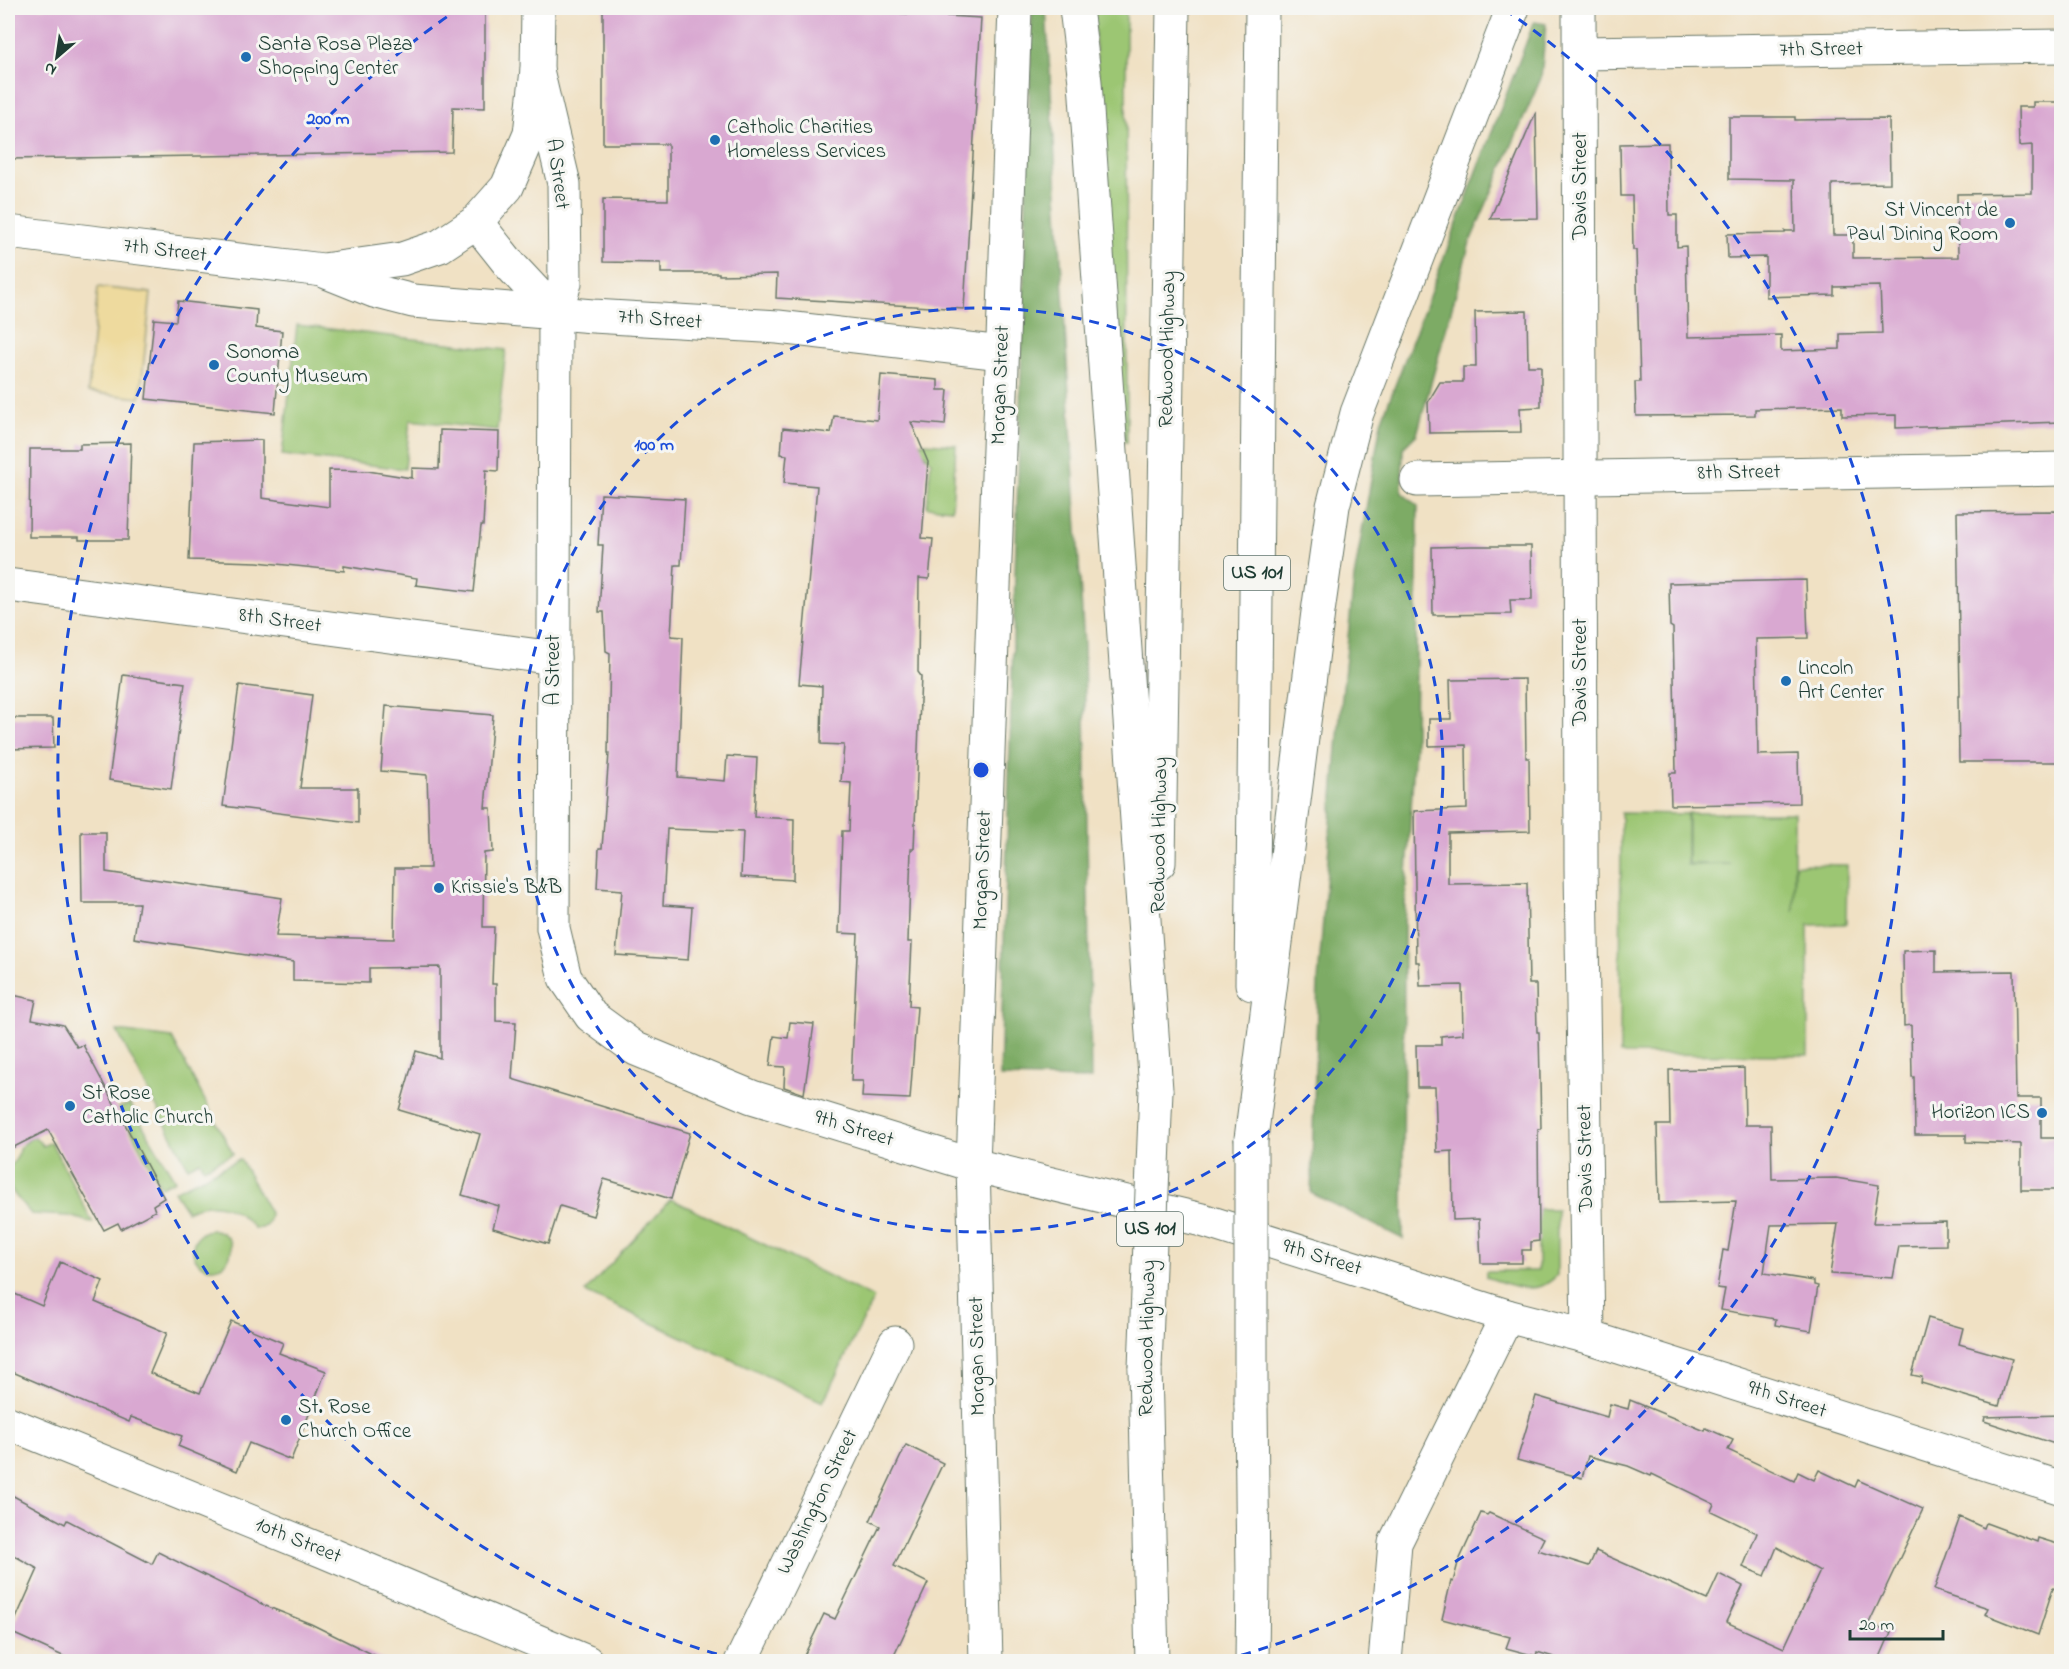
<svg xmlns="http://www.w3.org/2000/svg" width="2069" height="1669" viewBox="0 0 2069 1669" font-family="'Indie Flower',sans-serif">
<rect width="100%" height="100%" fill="#f6f6f2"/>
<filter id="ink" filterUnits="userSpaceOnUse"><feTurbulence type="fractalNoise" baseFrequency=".0167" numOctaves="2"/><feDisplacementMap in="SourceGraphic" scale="12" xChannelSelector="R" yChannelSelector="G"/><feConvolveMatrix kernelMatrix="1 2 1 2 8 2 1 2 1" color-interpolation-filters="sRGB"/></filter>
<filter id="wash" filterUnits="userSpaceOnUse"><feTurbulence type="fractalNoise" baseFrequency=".008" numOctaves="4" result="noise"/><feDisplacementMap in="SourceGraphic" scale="24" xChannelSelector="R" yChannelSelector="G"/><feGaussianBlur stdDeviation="1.35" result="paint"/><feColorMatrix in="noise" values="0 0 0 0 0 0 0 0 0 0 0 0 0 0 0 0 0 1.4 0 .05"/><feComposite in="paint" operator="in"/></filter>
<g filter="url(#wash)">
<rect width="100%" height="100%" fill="#f0e1c4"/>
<!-- green -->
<g fill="#9cc673" stroke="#5e8254" stroke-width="1.5">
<path d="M1093 8H1126L1127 442H1124Z"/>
<path d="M297 325 506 350 497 430 410 420 405 469 282 455Z"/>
<path d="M894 441 956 445 952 509 927 507 931 461 922 451Z"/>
<path d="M1621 813 1687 814V865L1731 864H1688V813H1794V912L1795 864 1847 865 1846 924 1808 925V1055L1620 1054Z"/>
<path d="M117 1031 172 1038 233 1154 204 1168 200 1161 188 1167Z"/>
<path d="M130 1104 175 1180 161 1187 119 1108Z"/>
<path d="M34 1136 43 1146 51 1142 93 1223 69 1216 31 1214C22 1202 0 1184 9 1169 15 1159 18 1160 19 1148Z"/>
<path d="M240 1159 270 1213C269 1224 265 1230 254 1228 236 1206 213 1198 187 1211L174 1191Z"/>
<path d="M671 1199 874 1298 823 1402 585 1292Z"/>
<path d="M1538 1209H1557V1275C1537 1298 1511 1285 1486 1277V1271H1538Z"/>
<circle cx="212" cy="1249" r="19"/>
</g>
<!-- forest -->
<g fill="#7dab65" stroke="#4e744c" stroke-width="1.5">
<path d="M1032 8H1046L1084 647 1091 1079 1000 1077Z"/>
<path d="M1534 22 1546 24 1541 78 1470 242 1417 434 1403 448 1402 493 1418 506 1415 743 1404 924 1403 1239 1311 1193 1318 981 1338 736 1354 578 1381 422Z"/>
</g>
<!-- sand -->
<path fill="#eeda9e" stroke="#868c69" stroke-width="1.5" d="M98 287 151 293 140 398 88 392Z"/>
<g id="blocks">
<!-- building -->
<g fill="#d9a8d1">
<path d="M8 8H485V108L453 107 452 152 8 159Z"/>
<path d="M603 8H808L981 18 964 309 776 298 777 274 719 275V273H661V263L603 262V199L668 200V144H603Z"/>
<path d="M2033 102H2061V422L1896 428V415L1842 416V407L1755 409V415L1636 416 1635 382H1640L1636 250H1633L1632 196H1621L1620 144 1668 143 1669 215H1677V247L1686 246 1688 337 1781 335V351L1840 349V334L1882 333 1880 286 1834 287V295L1766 297V257L1728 258 1727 234 1785 233V231H1795L1794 180 1729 179V117H1795V120L1889 119 1890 183 1832 184 1833 235H1853V258L1958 257 1957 194 2032 193V145L2019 146 2018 107H2033Z"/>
<path d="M1536 112 1538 218 1490 219Z"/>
<path d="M178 301 257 310 256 328 282 331 275 413 146 399 154 319 176 321Z"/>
<path d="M1527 311 1528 366H1541V407L1520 408 1521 432 1429 433 1428 402 1440 382H1463V367H1476L1475 312Z"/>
<path d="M881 375 938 380V390H948L945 425 911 422 928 462 922 538 933 539 929 579 919 578 918 672 921 676 914 849H911L908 942H912L909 1006 917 1007 910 1099 862 1097 863 1081H851L858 934 839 933 842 831H849L851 783 841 782 844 745 821 744 822 686 799 684 817 486 784 483 787 455 781 454 783 428 831 433 834 416 877 420Z"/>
<path d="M440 430 499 432 498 471 486 470 483 526H481L474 592 416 585 417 578 344 566V571L257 562 189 560 194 442 262 440V498L329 507V470L368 471 412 478V468L439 469Z"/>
<path d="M131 443 128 540H79V537H29L30 449H80V444Z"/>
<path d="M601 494 685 499 681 565H675L671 636 683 637 678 777 725 781 727 756 757 758 754 817 794 819 793 880 741 877 743 832 667 829 663 905 692 907 688 960 616 955 622 890 597 888 599 848H602L609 753H608L610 653 606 651 604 612H599L603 545H598Z"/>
<path d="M2061 511V762H1959L1958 696H1960L1957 512Z"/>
<path d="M1471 546H1531L1532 600H1510L1511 614 1433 615 1432 547Z"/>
<path d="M1806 580 1808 638 1756 639 1758 755 1798 754 1799 803 1671 805 1670 773H1676L1673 628 1670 626 1669 583Z"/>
<path d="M123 675 185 683 171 789 109 780Z"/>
<path d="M1525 679 1526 758H1529L1530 831 1448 833V884L1527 883 1529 984H1536L1537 1032H1539L1541 1129H1538L1539 1241 1531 1242V1250H1522V1263H1481L1479 1219 1453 1220 1452 1151 1437 1152 1435 1087H1417L1416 1045H1441V1036L1463 1034 1462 985 1420 986 1419 962H1416L1414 811 1467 809 1466 745 1429 746V719H1451L1450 680Z"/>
<path d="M239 685 312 695 300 788H358V823L223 806Z"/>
<path d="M386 706 493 715 485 808H491L493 852 484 853 483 927H494L492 984H496V1021L516 1022 512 1079 690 1133 671 1199 604 1179 593 1216 560 1206 548 1244 493 1228 499 1206 462 1195 480 1134 399 1110 416 1051 440 1058V967L369 968V983L293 981V962L134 938 139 903H82L81 832H106V872L282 898 276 936 394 939 395 868H430L427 775 381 771Z"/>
<path d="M8 718H53L54 748 8 749Z"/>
<path d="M1936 950V972L2014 971 2016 1098H2041V1138H2061V1190H2021V1144L1966 1142V1135H1915L1914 1077H1912L1911 1025 1904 1026 1903 951Z"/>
<path d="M8 994 36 1000 32 1019 63 1025 77 1047 83 1045 164 1198 153 1205 155 1211 121 1229 118 1223 104 1230 48 1130 8 1150Z"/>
<path d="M790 1022 814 1024 804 1094 784 1087 785 1067 770 1066 774 1036 788 1038Z"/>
<path d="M1744 1068 1745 1125H1771L1772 1179 1836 1178 1879 1185 1873 1223 1946 1222V1245L1899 1246 1893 1278 1830 1274 1838 1224 1771 1225 1764 1273 1814 1281V1285L1818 1286 1811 1331 1775 1325 1776 1319 1721 1310 1725 1289 1717 1288 1723 1250 1728 1251 1736 1201 1659 1203 1657 1125H1670L1669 1070Z"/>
<path d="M60 1262 103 1281 95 1302 167 1333 150 1373 200 1393 231 1321 283 1343 279 1353 326 1371 291 1460 249 1443 237 1471 178 1446 182 1436 131 1417 129 1422 8 1370V1291L42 1306Z"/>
<path d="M1928 1318 1963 1328 1959 1344 2012 1359 1999 1406 1921 1383 1922 1377 1912 1375Z"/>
<path d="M1536 1396 1607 1417 1610 1404 1628 1409 1630 1400 1705 1431 1706 1428 1733 1440 1728 1450 1794 1481 1798 1472 1814 1480 1819 1470 1855 1487 1858 1480 1923 1509 1869 1623 1891 1632 1878 1662H1570L1537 1652 1536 1656 1506 1648 1510 1637 1442 1619 1451 1581 1453 1582 1458 1563 1481 1513 1487 1515 1489 1513 1544 1538 1538 1550 1589 1566 1596 1551 1707 1600 1719 1574 1743 1586 1726 1622 1784 1648 1820 1571 1777 1547 1765 1576 1743 1567 1757 1533 1711 1511 1714 1504 1652 1474 1651 1476 1628 1466 1588 1456 1582 1478 1517 1460Z"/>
<path d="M2061 1415V1446L1984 1421 1985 1417Z"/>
<path d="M906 1445 943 1463 894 1566 928 1583 891 1662H801L824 1614 835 1619 880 1526 870 1521Z"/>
<path d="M8 1493 65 1524 67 1520 152 1564 158 1552 266 1606 311 1624 388 1662H76L10 1632 38 1569 8 1552Z"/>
<path d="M1960 1517 1984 1528 1986 1523 2037 1542 2038 1538 2061 1545V1591L2053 1588 2038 1635 1985 1614 1988 1608 1934 1590Z"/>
</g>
</g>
</g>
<g filter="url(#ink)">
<use href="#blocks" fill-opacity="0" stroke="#687666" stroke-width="1.5"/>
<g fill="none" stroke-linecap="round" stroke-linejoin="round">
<defs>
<g id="minor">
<path d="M1579 8 1581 868 1588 1337"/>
<path d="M1580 53 2062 46"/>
<path d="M537 70 564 184 565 283 555 313 553 928 565 978 591 1016 636 1049 752 1097 973 1165 1202 1220 1507 1316 1588 1337 2062 1488"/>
<path d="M476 222 511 266 555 313"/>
<path d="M8 232 323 270 402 259 440 246 476 222 507 187 530 134 537 70 538 8"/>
<path d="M324 271 374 291 413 301 593 316 778 327 1002 353"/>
<path d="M1417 480 2062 469"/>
<path d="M8 585 554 658"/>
<path d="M8 1423 323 1551 587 1662"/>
<path d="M741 1662 895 1343"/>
<path d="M986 1662 973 1165 1015 8"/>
<path d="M1385 1662 1395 1543 1507 1316"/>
</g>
<g id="highway">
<path d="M1076 8 1085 82 1156 1090"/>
<path d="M1159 863 1173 8"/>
<path d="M1252 984 1262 8"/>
<path d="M1251 1139 1318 612 1333 506 1357 413 1513 8"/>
<path d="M1145 1368 1152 1662"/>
<path d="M1251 1405 1253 1578 1252 1662"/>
</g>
</defs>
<!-- minor casing -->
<use href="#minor" stroke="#687666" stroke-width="35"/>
<!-- highway casing -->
<use href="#highway" stroke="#687666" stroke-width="35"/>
<!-- minor -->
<use href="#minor" stroke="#fff" stroke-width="33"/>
<!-- highway -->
<use href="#highway" stroke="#fff" stroke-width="33"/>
<defs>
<g id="highway-bridge">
<path d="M1251 1139V1405"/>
<path d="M1145 1368 1156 1090"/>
</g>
</defs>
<!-- highway-bridge casing -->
<use href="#highway-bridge" stroke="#687666" stroke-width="35" stroke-linecap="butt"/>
<!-- highway-bridge -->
<use href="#highway-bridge" stroke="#fff" stroke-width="33"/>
</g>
</g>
<!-- distance rings -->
<g fill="none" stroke="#1d4ed8" stroke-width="3" stroke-dasharray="10 8">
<circle cx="981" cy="770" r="462"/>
<path d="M734 1659A923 923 0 0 1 458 9M1504 9A923 923 0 0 1 1228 1659"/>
</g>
<!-- markers -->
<g fill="#1f6fb2" stroke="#f6f6f2" stroke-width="2">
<circle cx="246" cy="57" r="6"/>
<circle cx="715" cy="140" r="6"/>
<circle cx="2010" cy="223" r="6"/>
<circle cx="214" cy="365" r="6"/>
<circle cx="1786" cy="681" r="6"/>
<circle cx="439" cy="888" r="6"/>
<circle cx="70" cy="1106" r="6"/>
<circle cx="2042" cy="1113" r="6"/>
<circle cx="286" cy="1420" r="6"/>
</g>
<g text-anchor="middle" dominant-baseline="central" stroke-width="6" stroke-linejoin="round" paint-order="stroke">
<!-- shield labels -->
<g fill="#f6f6f2" stroke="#60746d" stroke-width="1.5">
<rect x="1224" y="556" width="66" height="34" rx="4.5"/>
<rect x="1117" y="1212" width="66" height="34" rx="4.5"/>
</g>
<g font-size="20" font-weight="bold" fill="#1f3d34">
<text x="1257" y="573">US 101</text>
<text x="1150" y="1229">US 101</text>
</g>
<!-- poi labels -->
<g font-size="21" fill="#1f3d34" stroke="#f6f6f2" text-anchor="start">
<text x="258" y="45">Santa Rosa Plaza<tspan x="258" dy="24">Shopping Center</tspan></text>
<text x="727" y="128">Catholic Charities<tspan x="727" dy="24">Homeless Services</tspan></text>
<text x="1998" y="211" text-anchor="end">St Vincent de<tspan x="1998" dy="24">Paul Dining Room</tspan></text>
<text x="226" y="353">Sonoma<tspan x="226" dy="24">County Museum</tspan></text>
<text x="1798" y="669">Lincoln<tspan x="1798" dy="24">Art Center</tspan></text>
<text x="451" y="888">Krissie's B&amp;B</text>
<text x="82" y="1094">St Rose<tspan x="82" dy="24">Catholic Church</tspan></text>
<text x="2030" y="1113" text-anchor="end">Horizon ICS</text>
<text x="298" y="1408">St. Rose<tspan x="298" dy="24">Church Office</tspan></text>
</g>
<!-- street labels -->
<g font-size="21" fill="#1f3d34" stroke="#f6f6f2">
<text transform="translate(1821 50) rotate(-1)">7th Street</text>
<text transform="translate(557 174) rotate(82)">A Street</text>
<text transform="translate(1581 186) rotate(-90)">Davis Street</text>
<text transform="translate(165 251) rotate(7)">7th Street</text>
<text transform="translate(660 320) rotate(4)">7th Street</text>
<text transform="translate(1168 349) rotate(-89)">Redwood Highway</text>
<text transform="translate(1001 385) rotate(-88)">Morgan Street</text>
<text transform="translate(1739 473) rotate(-1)">8th Street</text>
<text transform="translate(280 621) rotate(8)">8th Street</text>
<text transform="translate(554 670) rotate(-90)">A Street</text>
<text transform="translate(1581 672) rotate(-90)">Davis Street</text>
<text transform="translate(1160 835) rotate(-89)">Redwood Highway</text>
<text transform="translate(983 870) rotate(-88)">Morgan Street</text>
<text transform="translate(854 1129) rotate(17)">9th Street</text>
<text transform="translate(1586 1158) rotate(-91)">Davis Street</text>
<text transform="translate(1322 1258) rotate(17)">9th Street</text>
<text transform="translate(1148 1338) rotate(-89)">Redwood Highway</text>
<text transform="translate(978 1356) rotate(-91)">Morgan Street</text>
<text transform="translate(1787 1400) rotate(18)">9th Street</text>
<text transform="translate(818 1502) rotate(-64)">Washington Street</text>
<text transform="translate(298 1541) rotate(22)">10th Street</text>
</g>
</g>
<circle cx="981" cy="770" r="9" fill="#1d4ed8" stroke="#f6f6f2" stroke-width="3"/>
<g font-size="18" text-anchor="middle" font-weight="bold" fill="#1d4ed8" stroke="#f6f6f2" stroke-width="6" stroke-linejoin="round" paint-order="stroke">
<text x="328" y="124">200 m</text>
<text x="654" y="450">100 m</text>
</g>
<!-- margin -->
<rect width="2069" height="1669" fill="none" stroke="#f6f6f2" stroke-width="30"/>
<!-- north arrow -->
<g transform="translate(57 57) rotate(209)" stroke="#f6f6f2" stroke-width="4.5" paint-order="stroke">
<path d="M0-4.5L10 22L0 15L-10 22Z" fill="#1f3d34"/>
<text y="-9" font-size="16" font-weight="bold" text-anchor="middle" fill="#1f3d34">N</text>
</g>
<!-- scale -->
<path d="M1850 1630v9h93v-9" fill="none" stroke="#1f3d34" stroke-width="3"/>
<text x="1859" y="1630" font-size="18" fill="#1f3d34" stroke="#f6f6f2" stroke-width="4.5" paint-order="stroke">20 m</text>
</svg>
